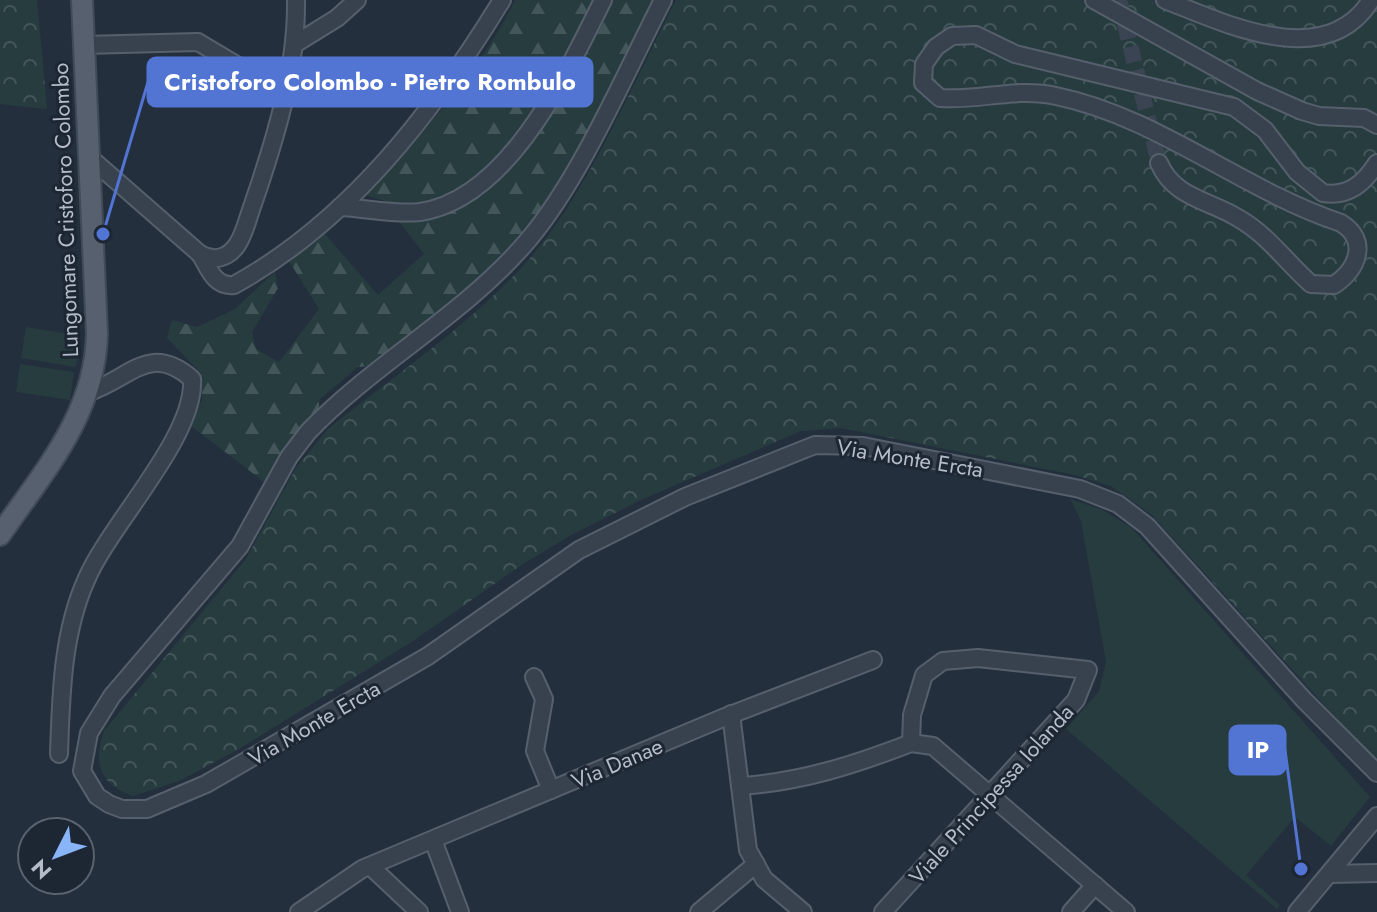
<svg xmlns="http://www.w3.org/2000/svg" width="1377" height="912" viewBox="0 0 1377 912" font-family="Jost,sans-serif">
<defs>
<pattern id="forest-firs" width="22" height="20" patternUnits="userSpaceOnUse" patternTransform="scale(2)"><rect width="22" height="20" fill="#263c3f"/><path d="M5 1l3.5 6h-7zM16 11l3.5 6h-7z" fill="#435659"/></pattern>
<pattern id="park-crowns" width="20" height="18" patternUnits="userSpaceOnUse" patternTransform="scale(2)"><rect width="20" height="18" fill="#263c3f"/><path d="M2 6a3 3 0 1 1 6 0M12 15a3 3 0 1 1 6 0" fill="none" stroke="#435659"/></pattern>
</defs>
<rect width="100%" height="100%" fill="#242f3e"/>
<!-- green -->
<g fill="#263c3f">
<path d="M26 327 81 336 76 367 21 358Z"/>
<path d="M20 364 74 372 70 400 16 392Z"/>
<path d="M1070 499 1103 510 1132 528 1370 797 1331 846 1295 817 1246 875 1280 905 1277 909 1066 729 1099 691 1106 662 1081 521Z"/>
</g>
<!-- forest -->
<g fill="url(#forest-firs)">
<path d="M515 0H593C563 68 502 194 420 204 402 207 382 200 365 195 416 142 483 67 515 0Z"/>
<path d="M612 0H656C618 73 583 152 535 219 497 272 423 324 372 366L358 367 320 399 318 413 264 482 190 425 202 400 201 373 167 338 172 320 197 327 235 309 275 272 278 288 252 332 256 349 279 362 319 309 289 261 324 233 378 295 424 254 397 219C414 216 435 216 451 210 518 186 583 61 612 0Z"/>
</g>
<!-- park -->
<g fill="url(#park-crowns)">
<path d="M0 0H37L47 109 0 104Z"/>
<path d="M676 0H1377V763L1152 515 1111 486 1075 475 841 428 801 431 643 499 571 535 523 564 413 641 239 749 179 781 133 796C99 784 93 763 104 731L246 559 296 468 327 430C396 374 485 315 540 246 593 180 636 77 676 0Z"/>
</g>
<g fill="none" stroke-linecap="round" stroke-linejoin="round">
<!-- minor-tunnel -->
<path stroke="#3a4453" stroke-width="16" stroke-dasharray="16 8" stroke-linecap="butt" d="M1119 0 1159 163"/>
<defs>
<g id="minor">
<path d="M663 0C625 74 581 177 529 239 466 314 375 362 308 432L289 457 240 546 112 696 89 733 82 771 97 796 109 804 122 809H147L206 784 428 656 579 550 685 497 815 445 863 446 1080 489 1118 504 1147 526 1304 700 1377 773"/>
<path d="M1094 0 1257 91 1302 111 1319 116 1364 118 1377 125"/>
<path d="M1165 0C1224 23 1326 73 1371 0"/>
<path d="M295 44 337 18 357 0"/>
<path d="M84 45 198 42 245 70 287 80"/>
<path d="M88 156 200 254C214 262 228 258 237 245 245 233 248 217 253 204 275 140 297 69 296 0"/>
<path d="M1159 163C1174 198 1209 200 1238 218 1268 235 1286 262 1311 284L1334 285C1358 269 1369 240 1341 223 1242 190 1158 117 1056 96 1017 87 979 101 940 98L923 83 924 64 936 47 952 36 976 35 1015 54 1234 107 1265 130 1297 172 1323 193C1349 197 1364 183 1377 163"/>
<path d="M340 207C365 208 395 215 420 212 509 199 567 72 603 0"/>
<path d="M200 254C209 268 214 287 234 285 350 221 434 111 502 0"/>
<path d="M534 677 544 699 535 751 551 790"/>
<path d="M731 714 748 850 764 879 803 912"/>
<path d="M911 743 933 746 1126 912"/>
<path d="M59 754C61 695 62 633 87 578 111 523 196 436 192 379 150 342 131 378 89 392"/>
<path d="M740 786C801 782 854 765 911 743"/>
<path d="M433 840 460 912"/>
<path d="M370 866 419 912"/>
<path d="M1330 874 1377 873"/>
<path d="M299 912 362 869 725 717 873 660"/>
<path d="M699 912 756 864"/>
<path d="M883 912 1076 700 1088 670 978 658 943 661 924 675 912 715 911 743"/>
<path d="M1071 912 1095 885"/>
<path d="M1297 912 1377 816"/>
</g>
<path id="major" d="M0 535C44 471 95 415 97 334L82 0"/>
</defs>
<!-- minor casing -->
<use href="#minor" stroke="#565f6c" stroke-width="20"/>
<!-- major casing -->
<use href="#major" stroke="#414a57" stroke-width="24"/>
<!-- minor -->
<use href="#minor" stroke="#38414e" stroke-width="16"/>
<!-- major -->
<use href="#major" stroke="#56606e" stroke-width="20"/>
</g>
<g text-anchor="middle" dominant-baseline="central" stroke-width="6" stroke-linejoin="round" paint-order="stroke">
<!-- street labels -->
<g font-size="22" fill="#b4bcc9" stroke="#1d2633">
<text transform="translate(65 210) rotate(-92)">Lungomare Cristoforo Colombo</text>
<text transform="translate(910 458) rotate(9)">Via Monte Ercta</text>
<text transform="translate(314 723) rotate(-30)">Via Monte Ercta</text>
<text transform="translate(617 763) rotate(-23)">Via Danae</text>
<text transform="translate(991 794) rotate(-48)">Viale Principessa Iolanda</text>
</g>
</g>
<!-- callouts -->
<path fill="none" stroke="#5274d3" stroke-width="3" d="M103 234L148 82M1301 869L1285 750"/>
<g fill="#5274d3" stroke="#1d2633" stroke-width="3">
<circle cx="103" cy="234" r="8"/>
<circle cx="1301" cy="869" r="8"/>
</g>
<g fill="#5274d3" stroke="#5274d3" stroke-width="3">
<rect x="148" y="58" width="444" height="48" rx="8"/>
<rect x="1230" y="726" width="55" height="48" rx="8"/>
</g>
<g font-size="24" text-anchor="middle" font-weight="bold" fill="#fff">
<text x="370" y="90">Cristoforo Colombo - Pietro Rombulo</text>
<text x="1258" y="758">IP</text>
</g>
<!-- north arrow -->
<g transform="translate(56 856) rotate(228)"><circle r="38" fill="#1d2633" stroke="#59626f" stroke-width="2"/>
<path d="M0-6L14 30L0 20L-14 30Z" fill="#8ab4f8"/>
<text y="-12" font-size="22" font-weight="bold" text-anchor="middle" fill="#b4bcc9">N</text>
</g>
</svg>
